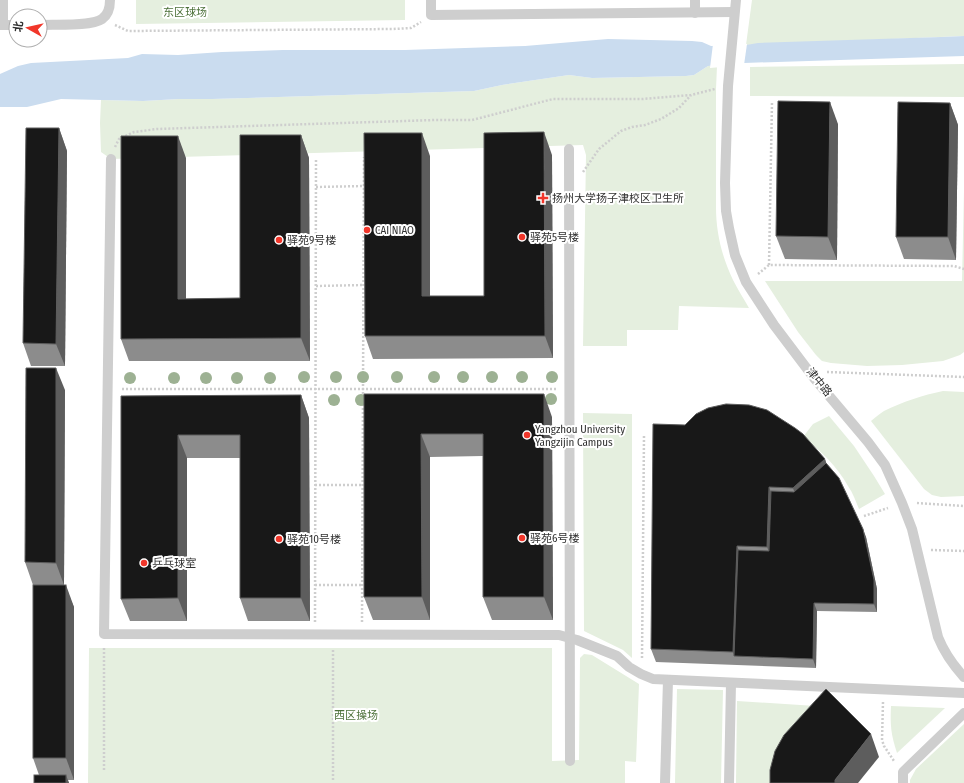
<svg xmlns="http://www.w3.org/2000/svg" width="964" height="783" viewBox="0 0 964 783" font-family="'Fira Sans Condensed','Noto Sans SC',sans-serif">
<rect width="100%" height="100%" fill="#fff"/>
<!-- green -->
<g fill="#e5efdf">
<path d="M136 0H405V20L136 24Z"/>
<path d="M752 0H964V36L746 45Z"/>
<path d="M964 64V97L750 96V67Z"/>
<path d="M708 66H717L716 89V207C716 233 722 257 733 280 738 290 744 299 749 308L679 306 678 330H627V346H583L586 155 583 145 111 159 101 152 100 123 101 100 143 101 179 99H212L474 91 502 85 569 75 592 78 686 76 694 75Z"/>
<path d="M964 190V352L960 355 943 361 902 365 867 366 831 363 822 361 816 355 798 332 765 281H962Z"/>
<path d="M943 391 964 392V496L941 497 932 495 924 489 871 421C875 418 879 414 884 411 902 402 923 395 943 391Z"/>
<path d="M583 413 632 414V658L623 650 584 631Z"/>
<path d="M829 416 854 446 874 476 885 494 859 509C856 502 853 493 848 486 837 466 821 451 803 437L813 424Z"/>
<path d="M89 648H552V761L579 760 580 658 584 654 592 655 639 684 636 762 625 761V783H88Z"/>
<path d="M677 689 723 690 721 783H675Z"/>
<path d="M737 701 831 707 770 783H736Z"/>
<path d="M891 706 945 708 897 753C891 735 890 725 891 706Z"/>
<path d="M964 724V783H910V780L916 769Z"/>
</g>
<!-- water -->
<path fill="#cadcef" d="M964 36V56L744 63 708 66 694 75 686 76 592 78 569 75 502 85 474 91 212 99H179L143 101 61 99 27 107H0V74L18 66 31 63 128 58 142 54 178 55 222 52 283 50H405L525 46 608 39 692 41 702 42 711 46 746 45 758 43 941 37Z"/>
<!-- pier -->
<path fill="#fff" d="M742 43 747 44 744 65 710 68 713 44Z"/>
<g fill="none" stroke-linecap="round" stroke-linejoin="round">
<!-- path -->
<g stroke="#cecece" stroke-width="2.5" stroke-dasharray="2 2" stroke-linecap="butt">
<path d="M115 25 128 31 393 29 411 28 421 22"/>
<path d="M115 147 119 139 134 132 157 129 435 120H472L553 99H642L691 95 715 89"/>
<path d="M583 172 599 149 621 131 632 127 645 125 661 119 679 108 691 95"/>
<path d="M316 187 364 186"/>
<path d="M769 265 772 102"/>
<path d="M758 274 769 265 954 266 964 269"/>
<path d="M316 286 364 285"/>
<path d="M827 372 964 377"/>
<path d="M122 389H557"/>
<path d="M315 485H363"/>
<path d="M917 503 964 506"/>
<path d="M864 516 888 508"/>
<path d="M931 550 964 551"/>
<path d="M315 585H362"/>
<path d="M315 622 316 159"/>
<path d="M362 622 364 157"/>
<path d="M642 658 644 436"/>
<path d="M883 702 882 740 884 746 894 761"/>
<path d="M104 770V646"/>
<path d="M333 780V649"/>
</g>
<!-- service -->
<g stroke="#cecece" stroke-width="10">
<path d="M3 0V25"/>
<path d="M431 0V15L734 12"/>
<path d="M695 0V13"/>
<path d="M736 0 728 86 725 183 726 211 729 228 735 255 746 282 774 325 814 378 868 442 885 465 902 503 912 529 938 637C944 652 953 665 964 677"/>
<path d="M0 25H16"/>
<path d="M40 25C55 24 90 27 102 19 108 15 110 7 110 0"/>
<path d="M569 149 570 761"/>
<path d="M111 159 104 634 559 635 577 640 617 656 629 667 641 674 653 679 964 693"/>
<path d="M665 783 668 680"/>
<path d="M729 783 731 683"/>
<path d="M903 783V772L964 713"/>
</g>
</g>
<!-- trees -->
<g fill="#9db193">
<circle cx="304" cy="377" r="6"/>
<circle cx="336" cy="377" r="6"/>
<circle cx="363" cy="377" r="6"/>
<circle cx="397" cy="377" r="6"/>
<circle cx="434" cy="377" r="6"/>
<circle cx="463" cy="377" r="6"/>
<circle cx="492" cy="377" r="6"/>
<circle cx="522" cy="377" r="6"/>
<circle cx="552" cy="377" r="6"/>
<circle cx="130" cy="378" r="6"/>
<circle cx="174" cy="378" r="6"/>
<circle cx="206" cy="378" r="6"/>
<circle cx="237" cy="378" r="6"/>
<circle cx="270" cy="378" r="6"/>
<circle cx="551" cy="399" r="6"/>
<circle cx="334" cy="400" r="6"/>
<circle cx="361" cy="400" r="6"/>
</g>
<!-- wall -->
<g fill="#8c8c8c">
<path d="M950 103 958 125 956 260 904 259 896 237Z"/>
<path d="M838 124 837 260 785 259 776 236Z"/>
<path d="M59 128 67 151 65 366H31L23 343Z"/>
<path d="M301 135 309 158 310 361H129L121 339 186 158V299L240 298Z"/>
<path d="M552 155 553 358 373 359 365 336 430 156V296H484Z"/>
<path d="M65 390 64 585 74 607V780H68L69 783H34L39 775 33 758V585L25 562Z"/>
<path d="M364 394 552 417 553 620H492L483 597V456L430 457V620H373L364 597Z"/>
<path d="M301 395 309 418 310 621H248L240 598V458H187V621H130L121 599V396Z"/>
<path d="M795 428 825 459 826 463 866 537 877 589V612L817 611 816 668 656 662 651 649Z"/>
</g>
<!-- shaded-wall -->
<g fill="#5d5d5d">
<path d="M830 102 838 124 837 260 828 237Z"/>
<path d="M950 103 958 125 956 260 948 237Z"/>
<path d="M59 128 67 151 65 366 56 344Z"/>
<path d="M544 132 552 155 553 358 545 336Z"/>
<path d="M422 133 430 156V319L422 296Z"/>
<path d="M301 135 309 158 310 361 301 338Z"/>
<path d="M178 136 186 158V321L178 299Z"/>
<path d="M56 368 65 390 64 585 56 563Z"/>
<path d="M544 394 552 417 553 620 544 597Z"/>
<path d="M301 395 309 418 310 621 301 598Z"/>
<path d="M421 434 430 457V620L422 597Z"/>
<path d="M178 435 187 458V621L178 598Z"/>
<path d="M825 459 829 472 797 500 793 488Z"/>
<path d="M769 487 774 499 772 559 767 547Z"/>
<path d="M863 529 866 537 877 589V612L874 604Z"/>
<path d="M737 546 742 558 734 656 733 652Z"/>
<path d="M66 585 74 607V780L66 758Z"/>
<path d="M814 603 817 611 816 668 813 659Z"/>
<path d="M871 734 879 757 858 783H835V780Z"/>
<path d="M66 775 69 783H66Z"/>
</g>
<!-- building -->
<g fill="#181818" stroke="#5d5d5d">
<path d="M778 101 830 102 828 237 776 236Z"/>
<path d="M898 102 950 103 948 237H896Z"/>
<path d="M26 128H59L56 344 23 343Z"/>
<path d="M544 132 545 336H365L364 133H422V296H484V133Z"/>
<path d="M240 135H301V338L121 339V136H178V299L240 298Z"/>
<path d="M26 368H56V563L25 562Z"/>
<path d="M364 394H544V597H483V434H421L422 597H364Z"/>
<path d="M301 395V598H240V435H178V598L121 599V396Z"/>
<path d="M726 404 749 405 767 410 795 428 803 434 825 459 793 488 769 487 767 547 737 546 733 652 651 649 653 424 685 425 696 414 708 408Z"/>
<path d="M826 463 839 478 863 529 874 580V604L814 603 813 659 734 656 738 550 769 551 771 491 794 492Z"/>
<rect x="33" y="585" width="33" height="173"/>
<path d="M826 689 871 734 835 780V783H770V770L775 751 784 735Z"/>
<rect x="34" y="775" width="32" height="8"/>
</g>
<!-- markers -->
<g fill="#f1362a" stroke="#fff" stroke-width="1.5">
<path d="M541 192h4v4h4v4h-4v4h-4v-4h-4v-4h4z"/>
<circle cx="367" cy="230" r="4"/>
<circle cx="522" cy="237" r="4"/>
<circle cx="279" cy="240" r="4"/>
<circle cx="527" cy="435" r="4"/>
<circle cx="522" cy="538" r="4"/>
<circle cx="279" cy="539" r="4"/>
<circle cx="144" cy="563" r="4"/>
</g>
<g text-anchor="middle" dominant-baseline="central" stroke-width="4" stroke-linejoin="round" paint-order="stroke">
<!-- park labels -->
<g font-size="11" fill="#4d713a" stroke="#fff">
<text x="185" y="12">东区球场</text>
<text x="356" y="715">西区操场</text>
</g>
<!-- poi labels -->
<g font-size="11" fill="#313131" stroke="#fff" text-anchor="start">
<text x="552" y="198">扬州大学扬子津校区卫生所</text>
<text x="375" y="230">CAI NIAO</text>
<text x="530" y="237">驿苑5号楼</text>
<text x="287" y="240">驿苑9号楼</text>
<text x="535" y="429">Yangzhou University<tspan x="535" dy="13">Yangzijin Campus</tspan></text>
<text x="530" y="538">驿苑6号楼</text>
<text x="287" y="539">驿苑10号楼</text>
<text x="152" y="563">乒乓球室</text>
</g>
<!-- street labels -->
<g font-size="11" fill="#313131" stroke="#fff">
<text transform="translate(819 382) rotate(51)">津中路</text>
</g>
</g>
<!-- north arrow -->
<g transform="translate(28 28) rotate(278)"><circle r="19" fill="#ffffff" stroke="#adadad"/>
<path d="M0-3L7 15L0 10L-7 15Z" fill="#f1362a"/>
<text y="-6" font-size="11" font-weight="bold" text-anchor="middle" fill="#313131">北</text>
</g>
</svg>
